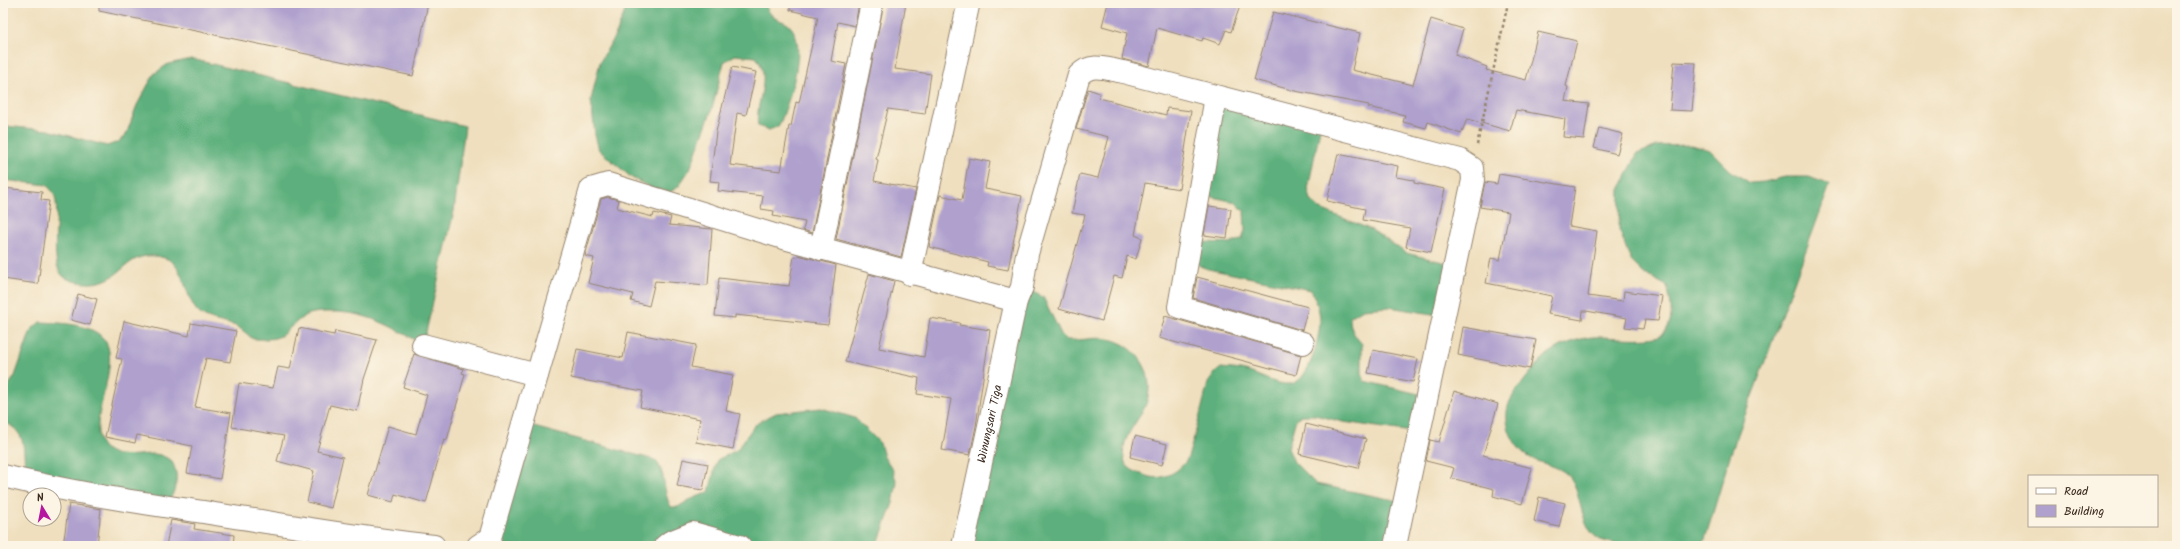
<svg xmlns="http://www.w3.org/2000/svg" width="2180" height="549" viewBox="0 0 2180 549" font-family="Kalam,sans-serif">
<rect width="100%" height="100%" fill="#fcf5e5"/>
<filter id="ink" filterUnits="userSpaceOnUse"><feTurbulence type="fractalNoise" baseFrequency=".025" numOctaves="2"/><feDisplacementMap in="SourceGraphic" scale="8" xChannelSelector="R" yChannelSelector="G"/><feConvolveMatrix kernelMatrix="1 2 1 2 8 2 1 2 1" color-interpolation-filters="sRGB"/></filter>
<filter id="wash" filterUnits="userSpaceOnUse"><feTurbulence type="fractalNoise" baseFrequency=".012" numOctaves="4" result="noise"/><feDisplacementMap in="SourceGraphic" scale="16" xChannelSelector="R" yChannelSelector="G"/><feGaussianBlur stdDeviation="0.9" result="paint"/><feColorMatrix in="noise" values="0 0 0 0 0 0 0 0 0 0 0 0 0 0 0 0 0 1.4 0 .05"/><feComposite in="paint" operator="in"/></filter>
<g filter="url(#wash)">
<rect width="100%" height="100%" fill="#efdfbe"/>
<!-- forest -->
<g fill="#5db07d" stroke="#4c6d4e">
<path d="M628 3H764C767 8 770 15 775 18 779 21 785 21 789 25 810 44 788 104 779 126L769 130 758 126C754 103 773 78 756 57L735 55 724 62 712 109 690 169 678 187 670 192 652 188 632 178 599 150 595 135 591 100 600 62 617 32Z"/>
<path d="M192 59 465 126 454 211 423 345C394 327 365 311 330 312 321 312 311 312 303 317 278 335 288 340 253 339 248 335 242 329 236 326 225 322 208 321 199 313 185 300 185 264 165 258 123 246 126 286 84 283 77 282 70 281 64 277 47 264 62 212 54 194 53 191 49 188 47 185L3 180V126L48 130 107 146 118 142 126 135 137 105 154 74 168 64Z"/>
<path d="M1216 97 1321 124 1308 189 1311 200 1318 208 1372 230 1406 253 1455 265 1444 316 1389 307 1363 309 1350 317C1350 329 1354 335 1362 344V373L1364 381 1427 396 1419 433 1343 422 1316 415H1302L1296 419 1288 448 1294 462 1316 484 1404 502 1395 546H981L966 530 1022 287 1043 297 1061 334 1067 340C1079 341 1089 338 1100 338 1134 339 1158 372 1146 404 1139 422 1120 437 1124 459 1126 469 1136 472 1144 475 1159 482 1177 474 1186 461 1189 457 1190 449 1192 444 1198 424 1203 403 1208 383L1215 373 1221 368C1230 369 1240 369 1249 372 1261 376 1276 385 1290 384 1310 382 1319 338 1320 322 1320 310 1316 299 1311 290L1208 269 1200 266 1188 256 1200 242 1232 243 1242 239 1245 231 1244 211 1235 202 1199 194Z"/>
<path d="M1691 145 1710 150 1731 171 1750 183 1764 182 1785 177H1809L1830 185 1730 456 1703 546C1675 546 1626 549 1601 540 1582 532 1581 498 1573 482 1564 465 1544 466 1529 457 1512 446 1501 420 1510 401 1515 391 1539 361 1548 354 1558 346 1579 338 1593 337 1608 336 1655 343 1664 333 1675 320 1671 301 1667 286L1643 273 1631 261 1619 229 1620 190 1637 154 1657 146Z"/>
<path d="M40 322C58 323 87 323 101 336 129 360 77 432 108 451 121 459 139 454 153 454 160 454 165 457 171 460 181 477 176 490 166 506L25 470C23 446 27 433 3 421V394L15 376 31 330Z"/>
<path d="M821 408 855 418 880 443 884 457 892 468 897 483 893 503 877 546H740L693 533 665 546H479L523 424 655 460C667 473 662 492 671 507H678L689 500 709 492 717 460 737 450 754 426 762 420 776 413Z"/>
</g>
<g id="blocks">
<!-- building -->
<g fill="#afa0ce">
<path d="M99 3H428L413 76 99 11Z"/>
<path d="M790 3H859L855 26 838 22 831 61 846 64 812 233 803 230 805 222 773 216 774 211 761 209 763 196 718 191 719 182 710 181 716 132 732 67 756 72 746 115 737 113 730 165 781 171 789 126H791L796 102 799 103 818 17 790 10Z"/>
<path d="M884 3H906L895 69 931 74 925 114 888 109 876 159 878 160 874 181 916 189 901 257 836 239Z"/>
<path d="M1108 3H1241L1231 32 1226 30 1220 44 1203 38 1202 41 1157 28 1149 66 1122 59 1127 33 1102 26Z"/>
<path d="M1273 12 1360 33 1352 70 1413 85 1431 19 1463 29 1455 55 1487 67 1486 70 1526 80 1538 32 1577 41 1566 86 1568 87 1565 101 1589 104 1584 139 1563 137 1565 119 1516 110 1510 131 1467 119 1461 134 1428 122 1426 128 1403 122 1405 115 1368 107 1369 105 1295 91 1254 80Z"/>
<path d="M1674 62 1696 63 1692 111 1670 110Z"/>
<path d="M1088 89 1100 93 1099 98 1166 115 1167 108 1191 111 1179 189 1145 183 1135 235 1142 238 1136 259 1127 256 1122 278 1114 276 1102 321 1059 309 1085 215 1072 213 1080 174 1098 178 1109 137 1076 129Z"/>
<path d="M1599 128 1623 134 1617 154 1594 148Z"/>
<path d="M1338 154 1398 166 1396 177 1414 180V183L1445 189 1431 252 1406 247 1410 228 1363 220 1365 209 1327 201Z"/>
<path d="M969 158 990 162 985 189 1022 196 1008 270 987 266 988 262 929 247 940 195 962 200Z"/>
<path d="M1499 174 1575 187 1569 226 1597 231 1588 296 1623 301 1624 291 1662 296 1658 321 1645 320 1643 329 1625 327 1627 318 1586 311H1583L1582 320 1548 314 1552 296 1486 283 1491 258 1500 260 1509 212 1480 207 1485 182 1497 184Z"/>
<path d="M3 188 42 192 41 200 49 201 38 284 3 279Z"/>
<path d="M608 197 619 200 617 208 653 217 654 213 671 217 669 225 712 229 708 285 655 281 649 306 631 301 633 294 588 283 594 258 585 256 601 199Z"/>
<path d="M1209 206 1231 209 1227 238 1204 235Z"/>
<path d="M798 255 836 265 828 325 735 315V318L715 316 719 278 789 286 794 257H798Z"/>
<path d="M869 274 894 281 879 348 924 357 930 318 960 323 959 325 990 330 976 426 970 455 942 450 951 399 917 394 919 378 845 362Z"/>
<path d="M1197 277 1308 307 1302 330 1193 298Z"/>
<path d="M78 294 97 299 90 325 71 320Z"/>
<path d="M1165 316 1301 355 1296 375 1159 338Z"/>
<path d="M124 321 189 336 191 323 236 331 230 362 206 358 195 407 231 413 220 479 187 473 192 446 137 435 135 443 105 437 122 359 116 358Z"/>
<path d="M1463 327 1536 340 1530 369 1458 355Z"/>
<path d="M299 328 334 335 335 331 377 340 364 379 357 411 330 405 317 451 343 457 331 508 307 502 314 471 277 461 284 436 232 427 239 383 273 388 278 367 290 369Z"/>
<path d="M628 332 696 345 691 367 733 375 726 411 740 414 733 449 696 442 700 419 640 407 643 391 571 378 577 349 623 358Z"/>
<path d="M1373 350 1418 359 1413 382 1368 373Z"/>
<path d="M414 354 464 369 462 373 465 374 447 440 444 439 426 503 395 494 393 502 368 495 388 426 416 434 427 395 403 387Z"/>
<path d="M1454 391 1498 404 1483 455 1532 468 1522 504 1493 496 1494 489 1451 478 1454 468 1426 461 1430 440 1439 442Z"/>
<path d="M1306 424 1366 439 1358 468 1299 454Z"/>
<path d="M1135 436 1167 444 1162 465 1130 457Z"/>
<path d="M683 459 708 464 703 490 677 486Z"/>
<path d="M1539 497 1565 503 1559 527 1534 521Z"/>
<path d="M69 504 101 509 97 546H63Z"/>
<path d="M171 520 195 524 194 529 234 535 233 546H166Z"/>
</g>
</g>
</g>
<g filter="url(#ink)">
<use href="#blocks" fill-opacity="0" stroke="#95846e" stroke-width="1"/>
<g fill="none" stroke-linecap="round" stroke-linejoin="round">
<defs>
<g id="street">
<path d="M1216 97 1179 307 1303 343"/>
<path d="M821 249 872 3"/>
<path d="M910 274 968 6"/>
<path d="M423 345 537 375"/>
<path d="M3 476C73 493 144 503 215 514 288 525 361 538 434 546"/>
<path d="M478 546 490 538 591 189 608 184 787 239 1016 301 1022 287 1027 254 1079 75C1092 62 1106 69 1123 72L1460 160 1472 168 1473 180 1395 546"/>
<path d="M665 546 670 542 693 533 740 546"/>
<path id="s1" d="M963 546 1016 301"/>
</g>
</defs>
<!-- street casing -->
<use href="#street" stroke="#95846e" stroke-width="24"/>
<!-- path -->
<path stroke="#95846e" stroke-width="2.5" stroke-dasharray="3 3" stroke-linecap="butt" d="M1477 145 1508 3"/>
<!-- street -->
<use href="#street" stroke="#fff" stroke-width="22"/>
</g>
</g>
<g text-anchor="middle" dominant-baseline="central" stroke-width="3.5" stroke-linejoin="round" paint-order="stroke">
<!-- street labels -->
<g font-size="12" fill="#3b2a1e" stroke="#fcf5e5">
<text stroke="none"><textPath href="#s1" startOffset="125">Winungsari Tiga</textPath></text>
</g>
</g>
<!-- margin -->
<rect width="2180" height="549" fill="none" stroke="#fcf5e5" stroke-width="16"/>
<!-- legend -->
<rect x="2028" y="475" width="130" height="52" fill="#fcf5e5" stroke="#afa495"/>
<rect x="2036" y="488" width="20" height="6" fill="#ffffff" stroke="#afa495"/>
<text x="2064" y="495" font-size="12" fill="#3b2a1e">Road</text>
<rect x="2036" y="505" width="20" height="12" fill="#afa0ce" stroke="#afa495"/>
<text x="2064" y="515" font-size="12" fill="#3b2a1e">Building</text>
<!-- north arrow -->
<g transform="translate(42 507) rotate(350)"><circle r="19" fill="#fcf5e5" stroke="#afa495"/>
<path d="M0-3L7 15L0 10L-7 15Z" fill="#b5179e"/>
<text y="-6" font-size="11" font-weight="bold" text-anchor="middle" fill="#3b2a1e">N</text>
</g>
</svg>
